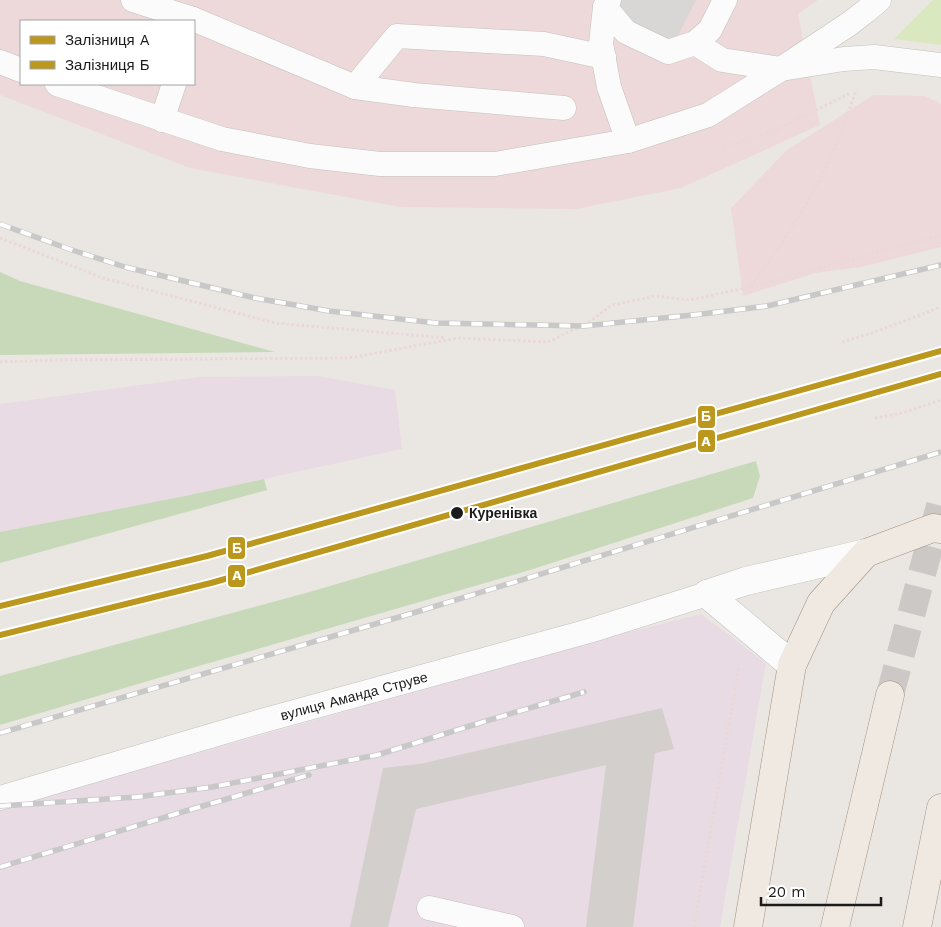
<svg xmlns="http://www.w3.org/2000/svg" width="941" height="927" viewBox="0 0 941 927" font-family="'Work Sans',sans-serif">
<rect width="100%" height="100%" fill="#eae7e3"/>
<!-- commercial -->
<g fill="#edd9d9" fill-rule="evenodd">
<path d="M0 0H818L798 14 820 125 681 188 576 209 400 207 190 168 0 95ZM21 21H194V84H21Z"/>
<path d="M873 95 925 96 941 104V247L861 267 815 273 743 296 731 208 786 151Z"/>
</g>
<!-- industrial -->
<g fill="#e8dbe4">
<path d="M318 376 395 390 402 449 185 496 0 532V404L199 377Z"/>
<path d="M701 614 766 663 720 927H0V790L116 776 610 637Z"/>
</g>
<!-- grass -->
<path fill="#dae8c0" d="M933 0H941V45L894 39Z"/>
<!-- forest -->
<g fill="#c7d9b8">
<path d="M0 272 20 281 275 352 0 355Z"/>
<path d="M756 461 760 476 753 498 530 570 192 668 0 725V676L306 593Z"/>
<path d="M264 479 267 490 0 563V532L185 496Z"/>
</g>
<!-- parking -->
<path fill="#d8d7d5" d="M620 0H696L673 45 613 14Z"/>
<!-- building -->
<path fill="#d2cfcc" d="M662 708 674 749 655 753 633 927H586L606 765 416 809 388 927H350L383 768 420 764Z"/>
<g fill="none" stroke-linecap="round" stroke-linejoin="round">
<!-- primary-tunnel -->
<path stroke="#cbc8c5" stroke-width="28" stroke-dasharray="28 14" stroke-linecap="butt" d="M890 695 941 502"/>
<defs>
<g id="lane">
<path d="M133 0 193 19V21"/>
<path d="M609 0 605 7 601 44 609 87 628 141"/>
<path d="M605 7 626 32 668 52 695 43 710 30 725 0"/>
<path d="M193 19 355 87 397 36 544 44 604 57"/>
<path d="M695 43 722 60 781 69 844 59 874 57 941 65"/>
<path d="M0 62 21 70"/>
<path d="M57 84 222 139 310 156 380 164H495L628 141 708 115 781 69 849 24 866 11 879 0"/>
<path d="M355 87 414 95 564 108"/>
<path d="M162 120 174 84"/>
<path d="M0 798 258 722 589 631 707 594"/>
<path d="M429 908 512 927"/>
</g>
<g id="street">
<path d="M707 594 746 581 866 553"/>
<path d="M707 594 792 665"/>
</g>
<g id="primary">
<path d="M748 927 792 665 821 603 866 553 933 528 941 529"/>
<path d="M835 927 890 695"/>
<path d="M917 927 941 808"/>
</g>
</defs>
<!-- lane casing -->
<use href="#lane" stroke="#c2c1bf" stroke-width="25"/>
<!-- street casing -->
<use href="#street" stroke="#c2c1bf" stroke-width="29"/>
<!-- primary casing -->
<use href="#primary" stroke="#a09280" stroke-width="29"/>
<!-- path -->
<g stroke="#ead7d6" stroke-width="3" stroke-dasharray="2.5 2.5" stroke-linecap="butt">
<path d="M723 147 775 130 851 93"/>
<path d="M0 238 103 278 275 323 446 338"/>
<path d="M751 287 941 235"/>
<path d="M842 342 872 333 941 307"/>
<path d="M0 362 55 360 349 358 458 338 548 342 573 330 584 326 612 305 656 296 690 300 750 287C781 246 810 203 831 156 841 135 848 113 856 91"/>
<path d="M875 418 902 413 941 400"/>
<path d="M694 927 739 666"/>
</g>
<!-- lane -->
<use href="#lane" stroke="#fcfbfb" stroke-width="24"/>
<!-- street -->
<use href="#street" stroke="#fcfbfb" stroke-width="28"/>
<!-- primary -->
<use href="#primary" stroke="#f0e9e2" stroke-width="28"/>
<defs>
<g id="rail">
<path d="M0 224 69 249 125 267 255 298 329 311 436 323 584 326 702 314 767 306 941 265"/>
<path d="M0 733 413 613 941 452"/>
<path d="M0 806 137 797 212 787 377 755 486 721 584 692"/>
<path d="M0 867 189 810 309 775"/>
</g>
</defs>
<!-- rail casing -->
<use href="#rail" stroke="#c9c8c8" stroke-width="5.5"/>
<!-- rail -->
<use href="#rail" stroke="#fff" stroke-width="4" stroke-dasharray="11" stroke-linecap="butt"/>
<defs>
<path id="rail-1" d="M0 635 211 583 941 374"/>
<path id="rail-2" d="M0 606 207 556 941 351"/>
</defs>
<!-- rail-1 casing -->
<use href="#rail-1" stroke="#fff" stroke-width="10"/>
<!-- rail-2 casing -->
<use href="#rail-2" stroke="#fff" stroke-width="10"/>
<!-- rail-1 -->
<use href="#rail-1" stroke="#bb981d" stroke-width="6"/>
<!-- rail-2 -->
<use href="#rail-2" stroke="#bb981d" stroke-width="6"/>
</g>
<!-- markers -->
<circle fill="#1b1b1b" stroke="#fff" stroke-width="2" cx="457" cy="513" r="7"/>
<g text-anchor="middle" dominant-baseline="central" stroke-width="4" stroke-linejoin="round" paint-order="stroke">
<!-- stop labels -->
<g font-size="14" font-weight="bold" fill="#1b1b1b" stroke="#fff" text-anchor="start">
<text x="469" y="513">Куренівка</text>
</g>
<!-- street labels -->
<g font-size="14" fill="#1b1b1b" stroke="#fff">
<text transform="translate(354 696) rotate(-15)">вулиця Аманда Струве</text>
</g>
</g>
<g stroke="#fff" stroke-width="2">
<rect x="697" y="405" width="19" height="24" rx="5" fill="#bb981d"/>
<rect x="697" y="429" width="19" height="24" rx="5" fill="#bb981d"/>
<rect x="227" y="536" width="19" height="24" rx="5" fill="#bb981d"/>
<rect x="227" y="564" width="19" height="24" rx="5" fill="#bb981d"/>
</g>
<g font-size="14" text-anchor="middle" font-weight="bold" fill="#fff">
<text x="706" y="421">Б</text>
<text x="706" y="446">A</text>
<text x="237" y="553">Б</text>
<text x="237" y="580">A</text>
</g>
<!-- legend -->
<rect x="20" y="20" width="175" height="65" fill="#ffffff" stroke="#a4a4a4"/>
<rect x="30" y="36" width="25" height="8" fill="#bb981d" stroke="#a4a4a4"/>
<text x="65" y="45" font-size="15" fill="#1b1b1b">Залізниця A</text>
<rect x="30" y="61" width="25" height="8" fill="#bb981d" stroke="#a4a4a4"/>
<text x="65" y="70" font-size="15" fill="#1b1b1b">Залізниця Б</text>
<!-- scale -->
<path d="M761 897v8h120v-8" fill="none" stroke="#1b1b1b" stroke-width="2.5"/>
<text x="768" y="897" font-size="15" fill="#1b1b1b" stroke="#ffffff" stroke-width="4" paint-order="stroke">20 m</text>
</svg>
